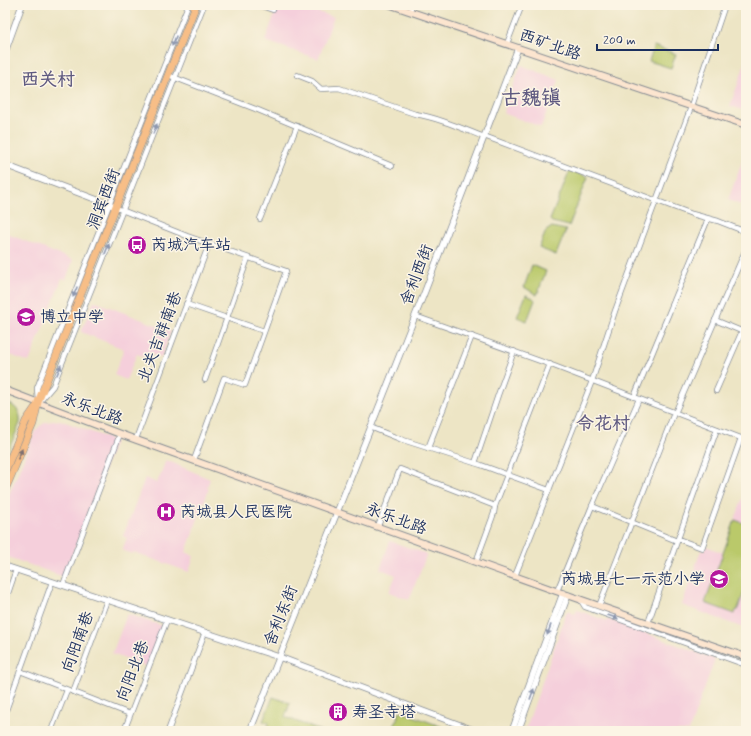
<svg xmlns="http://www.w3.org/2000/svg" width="751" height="736" viewBox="0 0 751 736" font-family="Mynerve,'LXGW WenKai TC',sans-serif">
<rect width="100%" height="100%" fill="#fcf5e5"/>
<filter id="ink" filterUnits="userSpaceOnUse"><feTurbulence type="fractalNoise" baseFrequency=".025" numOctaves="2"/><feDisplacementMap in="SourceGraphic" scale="8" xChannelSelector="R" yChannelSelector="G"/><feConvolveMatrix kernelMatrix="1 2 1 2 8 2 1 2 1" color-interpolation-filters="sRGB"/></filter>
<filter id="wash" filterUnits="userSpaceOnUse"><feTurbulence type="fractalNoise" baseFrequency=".012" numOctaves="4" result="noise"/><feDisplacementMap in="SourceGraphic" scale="16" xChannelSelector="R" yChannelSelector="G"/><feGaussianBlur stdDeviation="0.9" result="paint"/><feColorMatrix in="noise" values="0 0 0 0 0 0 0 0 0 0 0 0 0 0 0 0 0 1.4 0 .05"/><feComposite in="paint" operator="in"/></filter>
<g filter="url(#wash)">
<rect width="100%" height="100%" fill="#ede5c5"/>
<!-- built -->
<g fill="#f5cfdb">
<path d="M278 5H321L318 12 334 17 318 59 265 41Z"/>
<path d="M746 61V111L730 106Z"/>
<path d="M521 65 559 80 541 127 503 113Z"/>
<path d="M746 151V207L728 200Z"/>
<path d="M5 233 73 260 66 280 62 279 29 362 5 353Z"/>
<path d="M94 301 171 331 161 358 152 354 150 359 137 354 126 380 114 375 124 349 81 332Z"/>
<path d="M60 420 115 441 64 577 5 556V504L35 431 40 426 46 422Z"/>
<path d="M166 460 210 479 207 487 209 488 186 552 194 556 189 572 133 552 132 554 122 550 127 538 123 536 145 478 157 483Z"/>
<path d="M746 489V629L682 605 701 550 704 551 706 546 723 553Z"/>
<path d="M390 541 427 554 409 600 389 592 396 575 380 569Z"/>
<path d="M577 610 607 621 608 619 715 659 689 731H525L567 611 575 614Z"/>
<path d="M127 614 163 626 147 667 112 654Z"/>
</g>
<!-- green -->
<g fill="#bac96b" stroke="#6a7c64">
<path d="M654 46 676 54 671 68 649 61Z"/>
<path d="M570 170 588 177 569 226 552 222 550 220Z"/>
<path d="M552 227 566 230 556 255 539 248 546 231Z"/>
<path d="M532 265 546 271 537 295 524 287Z"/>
<path d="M526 295 533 298 535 300 527 321 517 317Z"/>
<path d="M5 402C16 406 21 411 20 423L5 459Z"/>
<path d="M735 520 746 524V587L737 611 736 610 735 614 705 603Z"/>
<path d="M273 697 290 703 285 717 321 731H266L269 723 263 721Z"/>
<path d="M400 711 453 731H392Z"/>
</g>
</g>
<g filter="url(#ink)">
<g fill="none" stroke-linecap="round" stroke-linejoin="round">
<defs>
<g id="minor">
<path d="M259 5 273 10"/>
<path d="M411 8 412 5"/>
<path d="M508 41 522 5"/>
<path d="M168 75 258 110 392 166"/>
<path d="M297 75 312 81 321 89 339 88 415 114C439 118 461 128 484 137"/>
<path d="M692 103 725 5"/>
<path d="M484 136 692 214 718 221 746 232"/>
<path d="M114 207 187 236 286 271 245 385 224 378 194 460"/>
<path d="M260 219 297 126"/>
<path d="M186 304 264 331"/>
<path d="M415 316 554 366 746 440"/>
<path d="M715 320 746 333"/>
<path d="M205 380 248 258"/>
<path d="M716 391 746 322"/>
<path d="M634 397 708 219"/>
<path d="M38 400 37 388 188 5"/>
<path d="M41 400 53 386 204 5"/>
<path d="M675 413 746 249"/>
<path d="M370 427 400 439 481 465 549 490"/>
<path d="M136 439 209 244"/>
<path d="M428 448 472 336"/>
<path d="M475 463 498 395 514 351"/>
<path d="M592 506 677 541"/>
<path d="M378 526 400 469 495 506"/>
<path d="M678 539 702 548 741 438"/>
<path d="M476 562 494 513 495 506 550 364"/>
<path d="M515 576 592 381 615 311 691 107"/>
<path d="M63 585 120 434"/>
<path d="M557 591 592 506 639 399"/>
<path d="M580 599 585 607 746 665"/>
<path d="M5 602 16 570"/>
<path d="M599 606 674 413"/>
<path d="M648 623 717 429"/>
<path d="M20 671 130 714"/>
<path d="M73 692 107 600"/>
<path d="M5 713 52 582"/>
<path d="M51 731 67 690"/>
<path d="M124 731 167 620"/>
<path d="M168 731 205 632"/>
</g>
<g id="tertiary">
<path d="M5 52 22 5"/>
<path d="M5 165 116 207"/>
<path d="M5 566 279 657 476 731"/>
<path d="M250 731 425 291 518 48"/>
<path d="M512 731 563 593"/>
<path d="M518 731 568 595"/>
</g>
<g id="secondary">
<path d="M391 5 746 125"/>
<path d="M5 390 120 434 556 591 746 657"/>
</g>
<g id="primary">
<path d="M5 471 26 421 35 408"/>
<path d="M5 490 33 424 38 402 196 5"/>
</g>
</defs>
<!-- minor casing -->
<use href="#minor" stroke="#848a92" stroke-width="6"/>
<!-- tertiary casing -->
<use href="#tertiary" stroke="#848a92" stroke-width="7"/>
<!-- secondary casing -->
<use href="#secondary" stroke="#848a92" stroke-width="8"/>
<!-- primary casing -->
<use href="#primary" stroke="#848a92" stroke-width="8"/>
<!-- minor -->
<use href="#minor" stroke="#fff" stroke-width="4.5"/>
<!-- tertiary -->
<use href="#tertiary" stroke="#fff" stroke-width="5.5"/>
<!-- secondary -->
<use href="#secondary" stroke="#fce5cf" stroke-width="6"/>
<!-- primary -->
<use href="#primary" stroke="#f7be87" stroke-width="7"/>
</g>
<!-- one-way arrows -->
<defs><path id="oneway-solid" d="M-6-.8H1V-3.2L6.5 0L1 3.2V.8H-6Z"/></defs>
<g fill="#8d97ae">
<use href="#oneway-solid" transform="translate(174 41) rotate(112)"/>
<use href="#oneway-solid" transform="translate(155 129) rotate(-68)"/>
<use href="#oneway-solid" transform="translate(107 249) rotate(-68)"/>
<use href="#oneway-solid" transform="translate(75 292) rotate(112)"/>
<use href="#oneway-solid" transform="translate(59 370) rotate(-68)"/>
<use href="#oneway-solid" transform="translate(613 617) rotate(20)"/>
<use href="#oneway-solid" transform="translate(549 630) rotate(110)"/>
<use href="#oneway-solid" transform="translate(532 694) rotate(-70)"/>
</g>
<use fill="#7e6f70" href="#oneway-solid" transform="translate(20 454) rotate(-67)"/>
</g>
<!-- icons -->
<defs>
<symbol id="bus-disc" viewBox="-11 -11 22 22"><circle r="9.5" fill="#b5179e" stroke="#fcf5e5"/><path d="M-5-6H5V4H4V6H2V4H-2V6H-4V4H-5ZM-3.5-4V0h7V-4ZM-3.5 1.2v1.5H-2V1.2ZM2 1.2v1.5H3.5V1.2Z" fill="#fff"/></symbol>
<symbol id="school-disc" viewBox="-11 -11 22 22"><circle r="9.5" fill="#b5179e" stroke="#fcf5e5"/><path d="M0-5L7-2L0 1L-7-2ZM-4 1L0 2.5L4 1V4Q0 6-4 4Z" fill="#fff"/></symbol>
<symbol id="hospital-disc" viewBox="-11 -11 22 22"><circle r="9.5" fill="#b5179e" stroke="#fcf5e5"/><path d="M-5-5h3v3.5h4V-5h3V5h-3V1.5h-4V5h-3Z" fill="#fff"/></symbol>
<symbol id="building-disc" viewBox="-11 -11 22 22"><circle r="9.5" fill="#b5179e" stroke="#fcf5e5"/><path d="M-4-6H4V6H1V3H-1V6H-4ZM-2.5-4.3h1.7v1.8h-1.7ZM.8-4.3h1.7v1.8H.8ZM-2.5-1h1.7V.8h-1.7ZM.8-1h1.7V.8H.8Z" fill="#fff"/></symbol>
</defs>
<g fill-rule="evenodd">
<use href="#bus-disc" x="126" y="234" width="22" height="22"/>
<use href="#school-disc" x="15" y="306" width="22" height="22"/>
<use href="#hospital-disc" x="155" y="501" width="22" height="22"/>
<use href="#school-disc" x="708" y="568" width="22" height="22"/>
<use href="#building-disc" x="327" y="701" width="22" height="22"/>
</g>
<g text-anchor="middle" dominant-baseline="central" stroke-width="3" stroke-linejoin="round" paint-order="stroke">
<!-- street labels -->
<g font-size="16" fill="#1b2f5e" stroke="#fcf5e5">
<text transform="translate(550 45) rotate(19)">西矿北路</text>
<text transform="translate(104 199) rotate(-69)">洞宾西街</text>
<text transform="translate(417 275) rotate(-69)">舍利西街</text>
<text transform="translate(160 337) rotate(-69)">北关吉祥南巷</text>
<text transform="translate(92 409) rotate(21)">永乐北路</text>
<text transform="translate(396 519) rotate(20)">永乐北路</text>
<text transform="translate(281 616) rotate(-68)">舍利东街</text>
<text transform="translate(78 642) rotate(-70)">向阳南巷</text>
<text transform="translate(133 671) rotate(-69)">向阳北巷</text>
</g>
<!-- poi labels -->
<g font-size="16" fill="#1b2f5e" stroke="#fcf5e5" text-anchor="start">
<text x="151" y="245">芮城汽车站</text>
<text x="40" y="317">博立中学</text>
<text x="180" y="512">芮城县人民医院</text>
<text x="705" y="579" text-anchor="end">芮城县七一示范小学</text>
<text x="352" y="712">寿圣寺塔</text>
</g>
<!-- quarter labels -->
<g font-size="18" font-weight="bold" fill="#5f5a81" stroke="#fcf5e5">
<text x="48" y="80">西关村</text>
<text x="603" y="424">令花村</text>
</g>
<!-- district labels -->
<g font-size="20" font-weight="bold" fill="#5f5a81" stroke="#fcf5e5">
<text x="531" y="98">古魏镇</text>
</g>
</g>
<!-- margin -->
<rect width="751" height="736" fill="none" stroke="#fcf5e5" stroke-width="20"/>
<!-- scale -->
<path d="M597 44v6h121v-6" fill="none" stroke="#1b2f5e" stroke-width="2"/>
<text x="603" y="44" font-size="12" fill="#1b2f5e" stroke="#fcf5e5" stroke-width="3" paint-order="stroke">200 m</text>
</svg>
